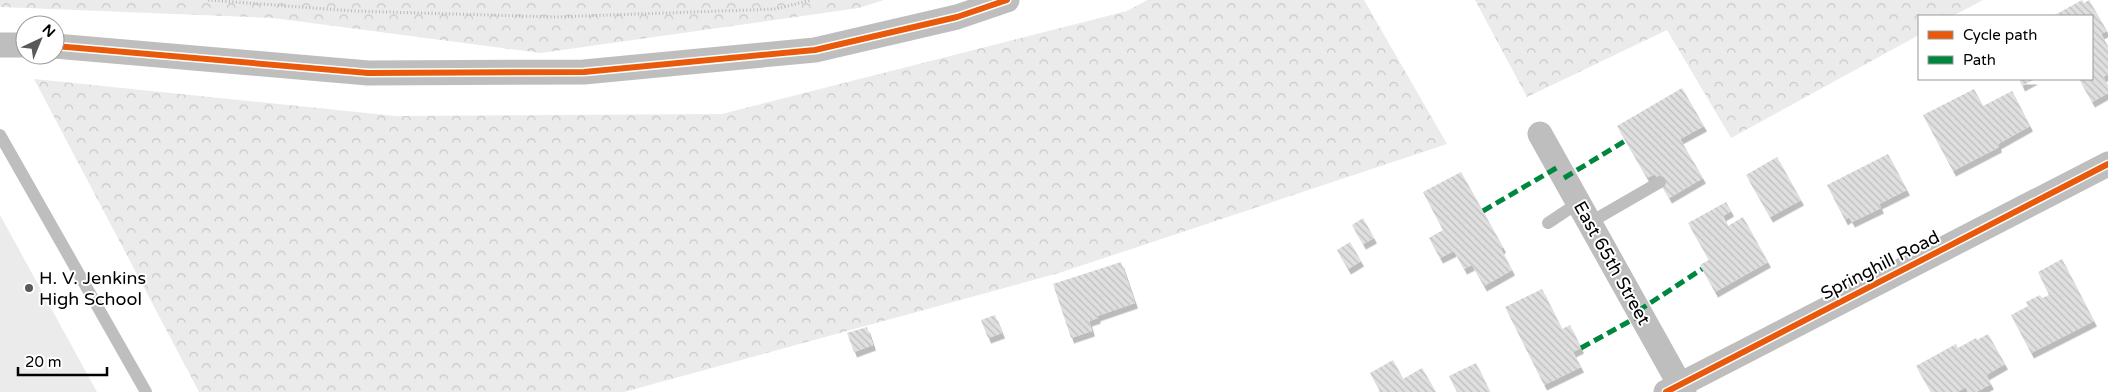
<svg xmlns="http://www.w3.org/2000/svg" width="2108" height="392" viewBox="0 0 2108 392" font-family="'Varela Round',sans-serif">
<defs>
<pattern id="forest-crowns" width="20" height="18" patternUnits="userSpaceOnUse" patternTransform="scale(1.25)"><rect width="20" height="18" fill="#ebebeb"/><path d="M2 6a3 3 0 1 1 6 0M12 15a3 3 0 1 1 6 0" fill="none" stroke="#c8c8c8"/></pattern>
<pattern id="building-back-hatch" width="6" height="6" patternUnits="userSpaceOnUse" patternTransform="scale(1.25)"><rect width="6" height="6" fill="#dfdfdf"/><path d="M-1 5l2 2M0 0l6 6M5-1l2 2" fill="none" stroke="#bebebe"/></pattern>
<filter id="shadow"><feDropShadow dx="3" dy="5.5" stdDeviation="0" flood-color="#0004"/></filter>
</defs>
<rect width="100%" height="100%" fill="#fff"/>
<!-- forest -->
<g fill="url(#forest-crowns)">
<path d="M0 0H884L859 8 541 53 273 18 0 7Z"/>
<path d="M1147 0H1364L1447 144 1059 273 624 392H199L34 79 396 116 722 114 1127 11Z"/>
<path d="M1475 0H1983L1953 16H1919V35L1731 138 1667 30 1527 97Z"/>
</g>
<!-- pitch -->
<path fill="#ebebeb" d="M0 215 97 392H0Z"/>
<!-- building -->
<g fill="url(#building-back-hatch)" filter="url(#shadow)">
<path d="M2082 0 2084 3 2089 0 2107 31 2101 34 2108 46V74L2103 77 2108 85V93L2092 102 2079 79H2092V16H2053Z"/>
<path d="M2019 79H2035L2022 86Z"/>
<path d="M1682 88 1704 126 1680 139 1703 178 1669 198 1655 174 1647 178 1617 126Z"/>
<path d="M1974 89 1983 106 2012 91 2030 126 1998 144 1999 147 1953 171 1923 115Z"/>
<path d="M1888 154 1907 190 1879 204 1881 208 1852 222 1849 217 1845 220 1827 185Z"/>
<path d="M1777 157 1801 200 1770 217 1746 175Z"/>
<path d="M1461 172 1503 247 1501 249 1512 270 1484 286 1472 265 1464 269 1454 251 1440 258 1429 238 1443 230 1423 192Z"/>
<path d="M1726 202 1731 211 1723 216 1728 226 1743 217 1768 262 1715 292 1700 265 1709 260 1688 223Z"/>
<path d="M1363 218 1374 238 1363 244 1352 225Z"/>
<path d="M1350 242 1361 261 1348 269 1337 250Z"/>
<path d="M2062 259 2094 321 2031 353 2011 315 2028 306 2026 302 2040 295 2042 298 2049 295 2038 272Z"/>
<path d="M1121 262 1135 303 1097 316 1098 318 1089 321 1092 331 1071 338 1053 284Z"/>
<path d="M1542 289 1562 329 1570 325 1581 348 1573 352 1581 367 1544 385 1505 307Z"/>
<path d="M995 315 1002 333 988 338 981 320Z"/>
<path d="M867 327 873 345 854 352 847 333Z"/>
<path d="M1988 334 2005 364 1986 375 1991 384 1976 392H1968L1966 387 1957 392H1931L1916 366 1956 344 1958 348 1976 338 1977 340Z"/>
<path d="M1393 360 1403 379 1422 368 1436 392H1378L1380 391 1370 373Z"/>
<path d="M1476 363 1490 392H1457L1449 376Z"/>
</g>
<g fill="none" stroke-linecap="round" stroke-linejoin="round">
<!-- path -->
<path stroke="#b9b9b9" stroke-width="3" stroke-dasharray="1 2.5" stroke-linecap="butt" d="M208 0 353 11 555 17 776 9 811 0"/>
<!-- lane -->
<g stroke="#bebebe" stroke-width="12">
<path d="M0 135 146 392"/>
<path d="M1548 223 1578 203"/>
<path d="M1589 223 1660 182"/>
</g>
<!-- street -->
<g stroke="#bebebe" stroke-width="25">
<path d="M0 45H25"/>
<path d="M55 46 368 73 584 72 815 50 957 17 1007 0"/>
<path d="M1540 134 1684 392"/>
<path d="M1666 392 2108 164"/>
</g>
<!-- quiet -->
<g stroke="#00873e" stroke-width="5" stroke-dasharray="10 5" stroke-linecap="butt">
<path d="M1564 178 1625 141"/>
<path d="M1483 211 1558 167"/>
<path d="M1638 311 1702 269"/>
<path d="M1581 348 1641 315"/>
</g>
<defs>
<g id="cycleway">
<path d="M55 46 368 73 584 72 815 50 957 17 1007 0"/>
<path d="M1666 392 2108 164"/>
</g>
</defs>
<!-- cycleway casing -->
<use href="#cycleway" stroke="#fff" stroke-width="9"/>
<!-- cycleway -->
<use href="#cycleway" stroke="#e8590c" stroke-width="6"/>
</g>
<!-- markers -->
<circle fill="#595959" stroke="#fff" stroke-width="2" cx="29" cy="288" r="5"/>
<g text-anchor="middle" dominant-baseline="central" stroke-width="4" stroke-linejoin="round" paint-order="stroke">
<!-- street labels -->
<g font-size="18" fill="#000" stroke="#fff">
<text transform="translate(1612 263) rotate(61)">East 65th Street</text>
<text transform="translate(1880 265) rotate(-27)">Springhill Road</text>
</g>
<!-- poi labels -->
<g font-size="18" fill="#000" stroke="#fff" text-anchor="start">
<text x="39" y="278">H. V. Jenkins<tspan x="39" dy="21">High School</tspan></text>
</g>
</g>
<!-- legend -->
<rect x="1918" y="15" width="175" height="65" fill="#ffffff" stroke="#999999"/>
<rect x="1928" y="31" width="25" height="8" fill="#e8590c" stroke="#999999"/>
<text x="1963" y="40" font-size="15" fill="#000000">Cycle path</text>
<rect x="1928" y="56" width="25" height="8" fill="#00873e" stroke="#999999"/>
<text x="1963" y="65" font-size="15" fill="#000000">Path</text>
<!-- north arrow -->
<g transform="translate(40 40) rotate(44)"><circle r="24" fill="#ffffff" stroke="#999999"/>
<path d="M0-4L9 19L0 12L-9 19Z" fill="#595959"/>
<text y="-8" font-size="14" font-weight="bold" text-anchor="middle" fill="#000000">N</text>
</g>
<!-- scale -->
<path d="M18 367v8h89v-8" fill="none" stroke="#000000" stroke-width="2.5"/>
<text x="25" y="367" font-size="15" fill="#000000" stroke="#ffffff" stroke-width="4" paint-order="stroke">20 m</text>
</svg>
